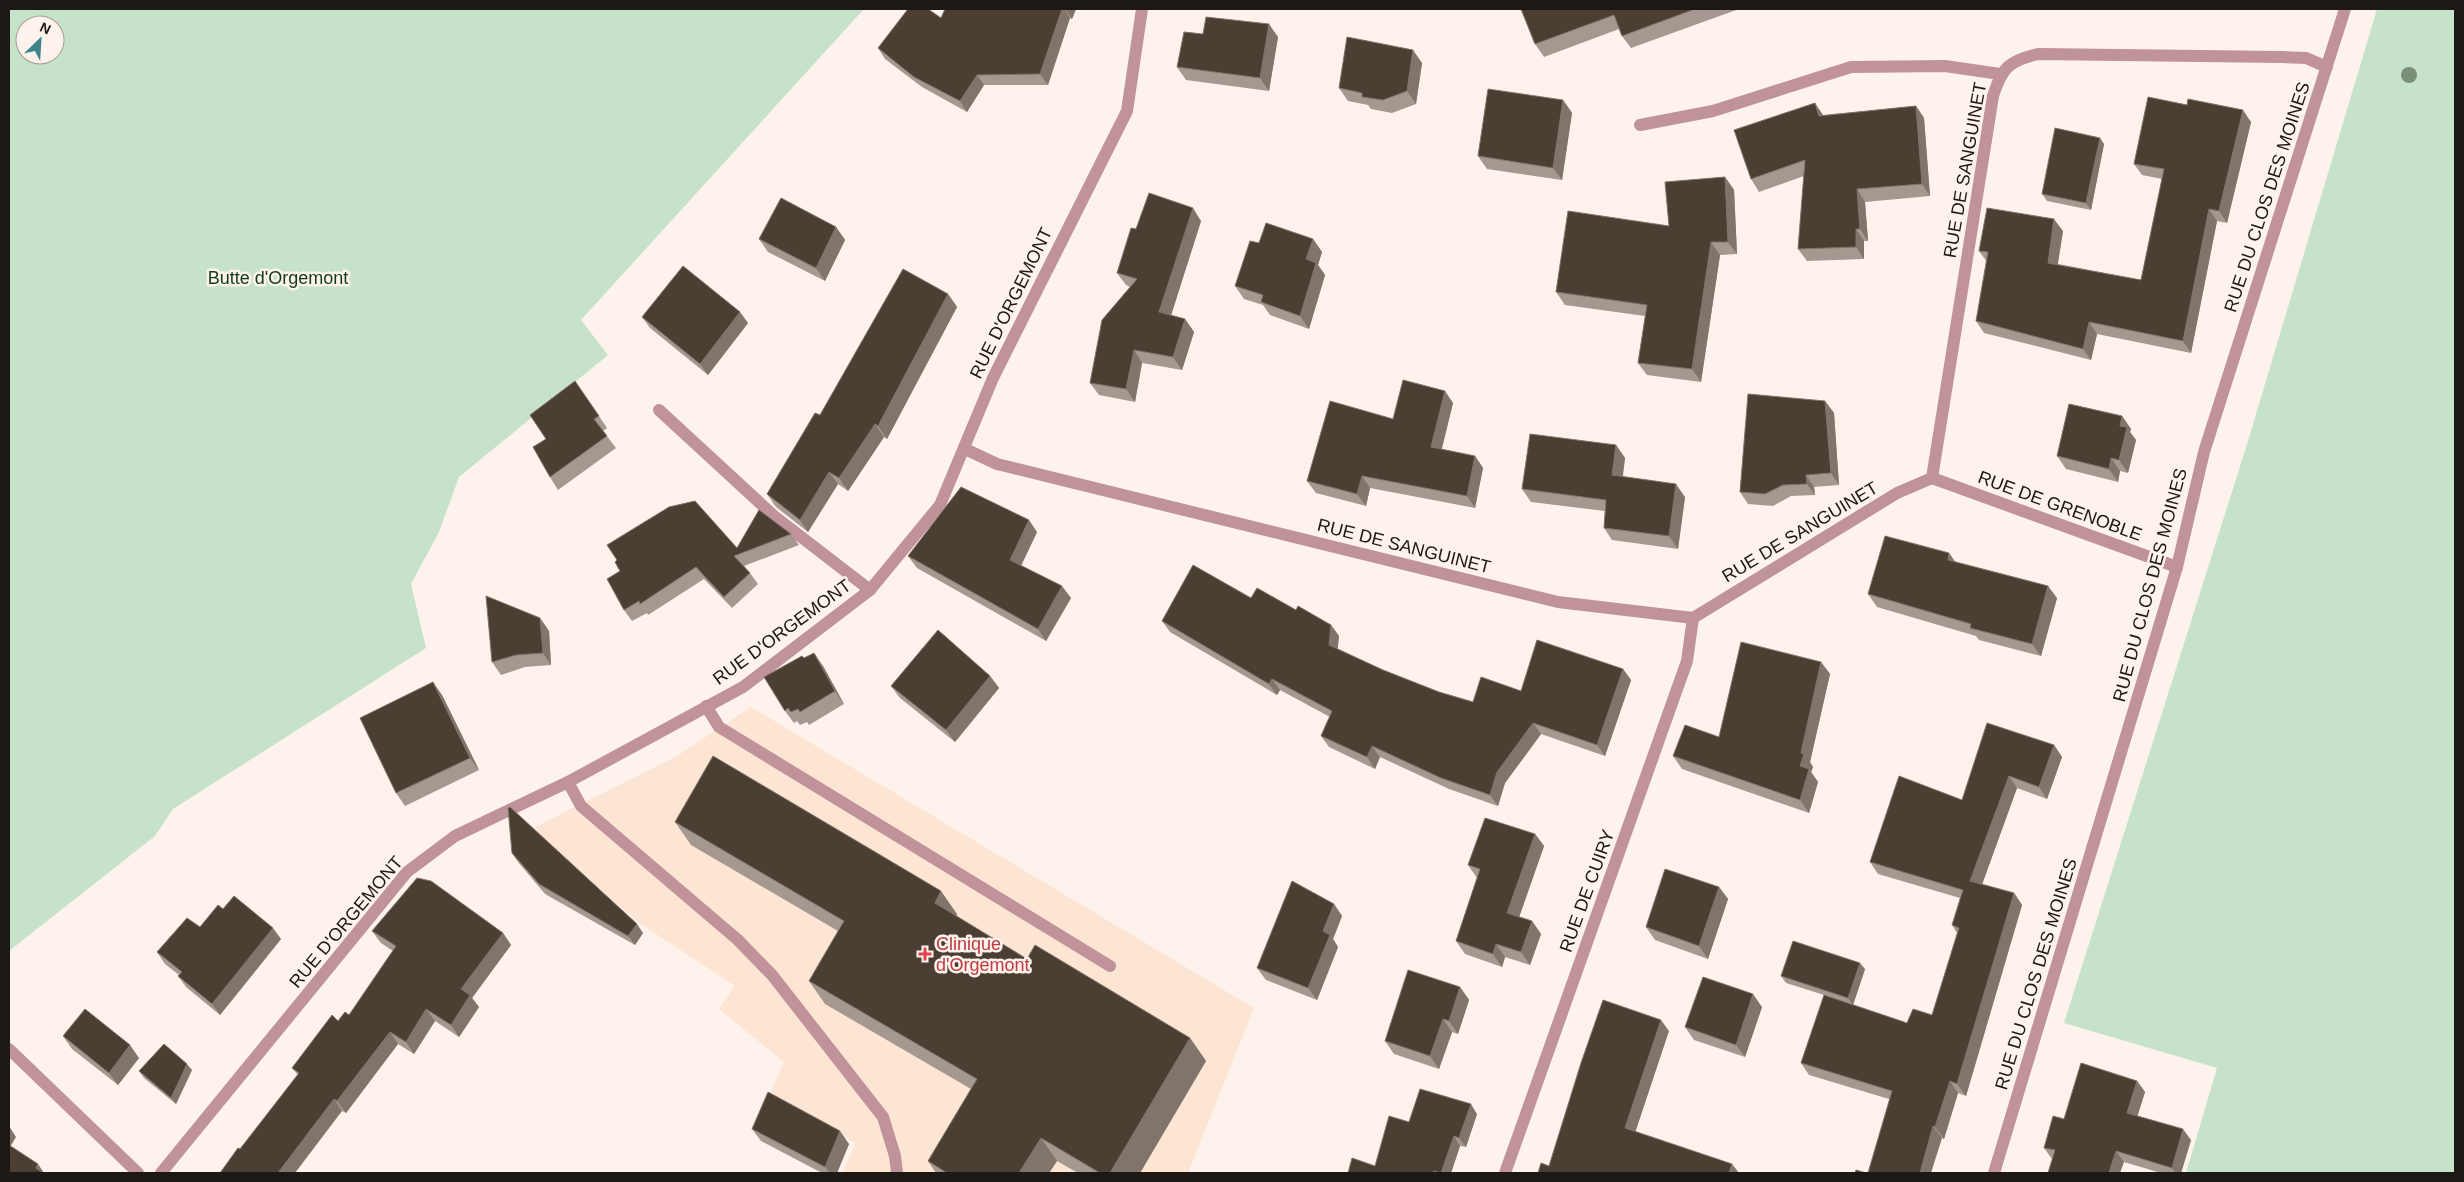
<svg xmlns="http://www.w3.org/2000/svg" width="2464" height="1182" viewBox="0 0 2464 1182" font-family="Arial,sans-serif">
<rect width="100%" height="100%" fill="#fef3ec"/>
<!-- built -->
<path fill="#fce5d3" d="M751 707 1254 1008 1188 1173H842L855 1143 768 1097 784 1062 719 1009 735 986 638 922 531 829 677 756Z"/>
<!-- green -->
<g fill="#c7e2ca" fill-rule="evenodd">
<path d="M9 9H864L581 320 608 355 459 477 439 532 411 584 426 648 173 809 155 836 9 951ZM25 25H55V55H25Z"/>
<path d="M2377 9H2455V1173H2186L2217 1068 2064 1023 2248 441Z"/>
</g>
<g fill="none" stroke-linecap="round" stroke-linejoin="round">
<!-- lane -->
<g stroke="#c0929a" stroke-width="12">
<path d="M1640 125 1713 111 1851 67 1945 66 2000 74"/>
<path d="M659 410 774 516 870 590"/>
<path d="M706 706 719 727 1110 966"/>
<path d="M568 782 581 806 738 940 772 975 883 1117 895 1156 897 1173"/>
</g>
<!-- street -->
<g stroke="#c0929a" stroke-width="12">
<path d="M965 449 997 464 1558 602 1693 618 1897 493 1932 478 1993 96C2002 67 2009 61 2038 54L2281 57 2306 58 2327 67"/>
<path d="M1932 478 2177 567"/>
<path d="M9 1049 138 1173"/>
<path d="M161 1173 407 872 455 836 568 782 743 687 870 590 940 505 993 378 1127 111 1142 9"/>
<path d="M1505 1173 1687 661 1693 618"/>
<path d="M1994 1173 2177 567 2204 452 2345 9"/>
</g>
</g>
<!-- trees -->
<circle fill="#7b8e78" cx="2409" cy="75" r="8"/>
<!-- wall -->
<g fill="#a49890">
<path d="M945 9H1076L1072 19 1070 18 1048 85H984L967 112 922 87 885 59 878 48 941 18Z"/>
<path d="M1521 9H1739L1631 48 1622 36 1619 29 1544 57 1535 44Z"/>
<path d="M1203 34 1278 37 1269 91 1186 80 1177 67Z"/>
<path d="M1422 63 1416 104 1392 113 1371 109 1368 105 1348 101 1339 88Z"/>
<path d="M1563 100 1572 113 1562 180 1487 169 1478 156Z"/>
<path d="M2187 105 2251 122 2227 223 2217 221 2191 353 2097 334 2091 360 1984 333 1976 321 1987 262 1979 251 2063 231 2058 264 2141 280 2162 179 2142 175 2134 164Z"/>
<path d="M1916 106 1924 118 1930 196 1865 202 1868 241H1864V259L1807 261 1798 249 1804 176 1759 192 1751 179 1824 115Z"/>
<path d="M2104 144 2091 210 2047 201 2042 194Z"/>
<path d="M1725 177 1734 190 1737 254 1720 255 1701 382 1647 375 1638 363 1645 316 1565 305 1556 292 1669 226Z"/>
<path d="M1201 221 1171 315 1185 319 1194 332 1182 370 1142 363 1135 402 1099 395 1090 383 1130 287 1126 285 1117 273 1136 229Z"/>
<path d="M836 227 845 240 825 281 768 252 759 239Z"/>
<path d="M1313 239 1322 252 1318 265 1325 275 1309 329 1270 315 1263 305 1244 299 1235 286 1259 243Z"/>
<path d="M948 294 957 307 887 439 884 437 848 491 838 484 808 532 776 507 767 494 820 415Z"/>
<path d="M642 317 748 323 708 375 650 328Z"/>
<path d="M1825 401 1834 413 1839 485 1814 487 1815 495 1791 496 1773 506 1748 504 1740 492Z"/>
<path d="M1453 403 1442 449 1475 456 1483 468 1475 508 1370 488 1366 506 1316 493 1307 481 1393 419Z"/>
<path d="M599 416 607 428 603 431 616 448 558 490 550 477 533 447Z"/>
<path d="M2122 416 2131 429 2130 432 2136 440 2128 473 2120 471 2118 482 2066 469 2057 456Z"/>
<path d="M1616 445 1625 458 1623 476 1685 497 1678 549 1612 540 1604 528 1605 511 1531 502 1522 489Z"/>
<path d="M1037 532 1021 566 1071 598 1046 641 917 568 908 556Z"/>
<path d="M791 534 799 545 744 566 750 573 758 584 732 608 704 579 648 615 647 613 632 621 624 610 620 571 737 548Z"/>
<path d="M1949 553 1955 562 2057 598 2041 656 1979 640 1976 636 1877 607 1868 594Z"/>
<path d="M1296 610 1331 625 1339 636 1337 649 1383 670 1439 692 1473 702 1521 691 1623 669 1631 680 1605 756 1541 734 1505 783 1498 806 1449 789 1380 757 1375 769 1329 747 1321 736 1330 717 1280 690 1277 695 1170 632 1162 621Z"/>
<path d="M540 618 549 631 551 665 525 667 501 675 492 662Z"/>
<path d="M804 658 823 666 844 704 809 725 807 722 800 725 797 721 794 723 785 711Z"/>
<path d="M1821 662 1830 674 1810 762 1813 767 1811 772 1818 782 1809 813 1682 769 1673 756 1719 737Z"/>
<path d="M990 676 999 688 955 742 900 698 891 686Z"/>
<path d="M442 695 479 770 405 806 396 793Z"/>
<path d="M2054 745 2062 757 2047 799 2017 788 1982 884 2014 893 2022 905 1966 1096 1958 1093 1944 1139 1942 1138 1889 1099 1809 1075 1801 1063 1824 995 1786 983 1781 976 1865 969 1853 1005 1907 1023 1932 1015 1957 933 1952 925 1960 898 1878 874 1870 862 1962 800Z"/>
<path d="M675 822 957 914 956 916 1027 959 1190 1038 1206 1061 1140 1173H1078L1057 1161 1049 1173H936L928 1161 971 1089 825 1004 809 981 838 931 691 845Z"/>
<path d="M1535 834 1544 846 1519 917 1532 921 1541 934 1530 965 1505 957 1502 967 1465 954 1456 941 1477 878 1468 865Z"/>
<path d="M512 853 643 933 635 945 545 894 518 862Z"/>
<path d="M1719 887 1728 899 1708 959 1655 940 1646 927Z"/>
<path d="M1334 904 1342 916 1333 939 1338 947 1317 1000 1266 980 1257 968Z"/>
<path d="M223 909 281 939 220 1015 186 987 178 976 179 975 165 964 157 952 200 927Z"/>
<path d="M372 931 503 933 511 945 472 998 479 1007 459 1037 435 1021 414 1054 398 1044 346 1113 342 1111 240 1149 298 1075 292 1068 338 1021 349 1015 393 951 381 943Z"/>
<path d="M1460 987 1469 1000 1458 1034 1452 1032 1439 1069 1394 1054 1385 1041Z"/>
<path d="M1762 1007 1745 1057 1694 1040 1685 1027Z"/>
<path d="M63 1036 139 1058 118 1085 72 1049Z"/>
<path d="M192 1070 176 1104 144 1078 139 1071Z"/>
<path d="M2137 1081 2145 1092 2137 1116 2191 1140 2181 1173H2161L2124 1162 2052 1159 2044 1148 2064 1119Z"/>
<path d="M1477 1114 1466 1147 1460 1146 1451 1173H1348L1375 1166 1409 1122Z"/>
<path d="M752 1129 849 1144 837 1173H822L761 1141Z"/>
</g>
<!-- shaded-wall -->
<g fill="#81746a">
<path d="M1062 9H1064L1070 18 1048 85 1040 74Z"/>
<path d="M1065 9H1076L1072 19Z"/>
<path d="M1269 24 1278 37 1269 91 1260 78Z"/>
<path d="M1413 50 1422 63 1416 104 1407 91Z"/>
<path d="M977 75 984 85 967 112 960 101Z"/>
<path d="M1563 100 1572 113 1562 180 1553 168Z"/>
<path d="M1815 103 1823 115 1828 128 1819 116Z"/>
<path d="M1916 106 1924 118 1930 196 1922 184Z"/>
<path d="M2243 110 2251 122 2227 223 2219 211Z"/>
<path d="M2100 138 2104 144 2091 210 2086 203Z"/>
<path d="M1725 177 1734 190 1737 254 1728 242Z"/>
<path d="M1857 189 1865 202 1868 241 1860 229Z"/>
<path d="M1193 208 1201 221 1168 325 1159 312Z"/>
<path d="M2209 209 2217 221 2191 353 2183 341Z"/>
<path d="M2054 219 2063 231 2056 274 2048 263Z"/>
<path d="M836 227 845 240 825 281 816 268Z"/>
<path d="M1856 229 1864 241V259L1856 247Z"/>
<path d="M1313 239 1322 252 1318 265 1325 275 1309 329 1300 316 1306 259Z"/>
<path d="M1711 242 1720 255 1701 382 1692 369Z"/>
<path d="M948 294 957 307 887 439 878 426Z"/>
<path d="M740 312 748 323 708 375 700 364Z"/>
<path d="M1185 319 1194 332 1182 370 1173 357Z"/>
<path d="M2089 322 2097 334 2091 360 2083 349Z"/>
<path d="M1134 350 1142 363 1135 402 1126 389Z"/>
<path d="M1445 391 1453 403 1439 459 1431 447Z"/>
<path d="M1825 401 1834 413 1839 485 1831 473Z"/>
<path d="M2122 416 2131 429 2130 432 2136 440 2128 473 2119 460 2120 426Z"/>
<path d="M875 424 884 437 848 491 839 478Z"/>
<path d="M1616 445 1625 458 1621 488 1612 475Z"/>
<path d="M1475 456 1483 468 1475 508 1467 496Z"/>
<path d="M2111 458 2120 471 2118 482 2109 469Z"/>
<path d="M829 472 838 484 808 532 800 520Z"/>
<path d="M1806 475 1814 487 1815 495 1807 484Z"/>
<path d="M1362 476 1370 488 1366 506 1357 494Z"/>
<path d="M1676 484 1685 497 1678 549 1669 536Z"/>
<path d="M1029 520 1037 532 1018 572 1010 560Z"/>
<path d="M1949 553 1958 566 1948 560Z"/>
<path d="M1062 586 1071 598 1046 641 1038 629Z"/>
<path d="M2048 586 2057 598 2041 656 2032 644Z"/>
<path d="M540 618 549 631 551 665 543 653Z"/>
<path d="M1331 625 1339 636 1337 657 1329 645Z"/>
<path d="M814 653 823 666 844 704 835 691Z"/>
<path d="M1821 662 1830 674 1810 762 1813 767 1811 772 1818 782 1809 813 1800 800 1801 753Z"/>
<path d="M1623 669 1631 680 1605 756 1597 745Z"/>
<path d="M990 676 999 688 955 742 946 730Z"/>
<path d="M1272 679 1280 690 1277 695 1269 684Z"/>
<path d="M433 682 442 695 479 770 470 758Z"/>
<path d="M1533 723 1541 734 1505 783 1498 806 1490 795 1497 772Z"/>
<path d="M2054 745 2062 757 2047 799 2039 787Z"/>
<path d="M1372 746 1380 757 1375 769 1367 757Z"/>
<path d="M2009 776 2017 788 1979 893 1970 881Z"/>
<path d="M1535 834 1544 846 1516 926 1507 913Z"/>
<path d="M1719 887 1728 899 1708 959 1699 946Z"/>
<path d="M941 891 957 914 951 926 935 903Z"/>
<path d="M2014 893 2022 905 1966 1096 1957 1084Z"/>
<path d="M1334 904 1342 916 1333 939 1338 947 1317 1000 1308 988 1323 931Z"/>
<path d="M1532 921 1541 934 1530 965 1521 952Z"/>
<path d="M637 924 643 933 635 945 628 936Z"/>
<path d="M273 928 281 939 220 1015 212 1004Z"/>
<path d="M503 933 511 945 472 998 479 1007 459 1037 451 1025 461 989Z"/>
<path d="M1496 944 1505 957 1502 967 1493 954Z"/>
<path d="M1860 963 1865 969 1853 1005 1848 998Z"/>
<path d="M1460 987 1469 1000 1458 1034 1449 1021Z"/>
<path d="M1753 994 1762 1007 1745 1057 1736 1045Z"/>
<path d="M426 1009 435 1021 414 1054 406 1042Z"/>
<path d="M1443 1019 1452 1032 1439 1069 1430 1056Z"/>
<path d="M1661 1020 1669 1031 1633 1139 1625 1128Z"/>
<path d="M390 1032 398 1044 346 1113 337 1101Z"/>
<path d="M1190 1038 1206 1061 1140 1173H1110Z"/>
<path d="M130 1045 139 1058 118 1085 109 1073Z"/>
<path d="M187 1064 192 1070 176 1104 171 1098Z"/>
<path d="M1950 1081 1958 1093 1944 1139 1935 1127Z"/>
<path d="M2137 1081 2145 1092 2135 1124 2127 1113Z"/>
<path d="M334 1099 342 1111 295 1173H278Z"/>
<path d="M1471 1104 1477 1114 1466 1147 1459 1138Z"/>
<path d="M9 1126 16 1137 9 1149Z"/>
<path d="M1933 1126 1942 1138 1931 1173H1920Z"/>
<path d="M2183 1129 2191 1140 2181 1173H2176L2172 1168Z"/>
<path d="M840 1131 849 1144 837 1173H830L825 1167Z"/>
<path d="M1454 1136 1460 1146 1451 1173H1441Z"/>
<path d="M1041 1138 1057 1161 1049 1173H1019Z"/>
<path d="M2116 1151 2124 1162 2120 1173H2109Z"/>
<path d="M38 1164 44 1173H40L36 1168Z"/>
<path d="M1732 1164 1739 1173H1729Z"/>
</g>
<!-- building -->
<g fill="#4b3e33" stroke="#81746a">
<path d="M908 9H928L941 18 945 9H1062L1040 74 977 75 960 101 914 77 878 48Z"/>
<path d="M1521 9H1695L1622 36 1614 15 1535 44Z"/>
<path d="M1206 17 1269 24 1260 78 1177 67 1184 32 1203 34Z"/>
<path d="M1347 37 1413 50 1407 91 1383 100 1362 97V93L1339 88Z"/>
<path d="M1488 89 1563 100 1553 168 1478 156Z"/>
<path d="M2148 97 2187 105 2188 99 2243 110 2219 211 2209 209 2183 341 2089 322 2083 349 1976 321 1988 252 1979 251 1987 208 2054 219 2048 263 2141 280 2164 169 2134 164Z"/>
<path d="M1815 103 1819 116 1916 106 1922 184 1857 189 1860 229H1856V247L1798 249 1805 160 1751 179 1734 130Z"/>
<path d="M2055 128 2100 138 2086 203 2042 194Z"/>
<path d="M1725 177 1728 242H1711L1692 369 1638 363 1647 305 1556 292 1568 211 1669 226 1665 182Z"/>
<path d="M1149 193 1193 208 1159 312 1185 319 1173 357 1134 350 1126 389 1090 383 1102 320 1137 279 1117 273 1131 228 1136 229Z"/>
<path d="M781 198 836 227 816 268 759 239Z"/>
<path d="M1266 223 1313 239 1306 259 1316 263 1300 316 1261 302 1263 295 1235 286 1250 241 1259 243Z"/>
<path d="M683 266 740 312 700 364 642 317Z"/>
<path d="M903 269 948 294 878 426 875 424 839 478 829 472 800 520 767 494 815 413 820 415Z"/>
<path d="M1403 380 1445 391 1431 447 1475 456 1467 496 1362 476 1357 494 1307 481 1330 401 1393 419Z"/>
<path d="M575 381 599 416 594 419 607 436 550 477 533 447 546 439 530 415Z"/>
<path d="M1748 394 1825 401 1831 473 1806 475 1807 484 1783 485 1765 494 1740 492Z"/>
<path d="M2069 404 2122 416 2120 426 2127 427 2119 460 2111 458 2109 469 2057 456Z"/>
<path d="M1530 434 1616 445 1612 475 1676 484 1669 536 1604 528 1606 500 1522 489Z"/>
<path d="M961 487 1029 520 1010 560 1062 586 1038 629 908 556Z"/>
<path d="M695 501 737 548 759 510 791 534 734 556 750 573 724 597 696 567 640 604 639 601 624 610 607 579 620 571 615 562 617 560 607 545 669 507Z"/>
<path d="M1885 536 1949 553 1948 560 2048 586 2032 644 1970 628 1971 624 1868 594Z"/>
<path d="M1193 565 1251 598 1257 588 1296 610 1298 606 1331 625 1329 645 1383 670 1439 692 1473 702 1481 677 1521 691 1537 640 1623 669 1597 745 1533 723 1497 772 1490 795 1441 778 1372 746 1367 757 1321 736 1332 711 1272 679 1269 684 1162 621Z"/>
<path d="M486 596 540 618 543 653 516 655 492 662Z"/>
<path d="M938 630 990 676 946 730 891 686Z"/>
<path d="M1741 642 1821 662 1801 753 1804 754 1800 766 1809 769 1800 800 1673 756 1685 725 1719 737Z"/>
<path d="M814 653 835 691 800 712 798 709 791 712 788 708 785 711 764 677 802 656 804 658Z"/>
<path d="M433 682 470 758 396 793 360 718Z"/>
<path d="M1987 723 2054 745 2039 787 2009 776 1970 881 2014 893 1957 1084 1950 1081 1935 1127 1933 1126 1920 1173H1868L1892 1091 1801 1063 1824 995 1907 1023 1913 1009 1932 1015 1959 928 1952 925 1963 890 1870 862 1899 776 1962 800Z"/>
<path d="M713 756 941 891 935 903 1027 959 1035 945 1190 1038 1110 1173H1100L1041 1138 1019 1173H947L928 1161 977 1079 809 981 844 921 675 822Z"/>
<path d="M510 807 637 924 628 936 539 884 512 853 508 808Z"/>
<path d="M1485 818 1535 834 1507 913 1532 921 1521 952 1496 944 1493 954 1456 941 1480 869 1468 865Z"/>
<path d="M1665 869 1719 887 1699 946 1646 927Z"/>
<path d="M417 878 431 881 503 933 461 989 470 995 451 1025 426 1009 406 1042 390 1032 337 1101 334 1099 278 1173H220L238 1148 240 1149 299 1073 292 1068 332 1015 338 1021 345 1012 349 1015 396 946 372 931Z"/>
<path d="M1292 881 1334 904 1323 931 1330 935 1308 988 1257 968Z"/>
<path d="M234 896 273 928 212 1004 178 976 182 972 157 952 187 918 200 927 218 905 223 909Z"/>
<path d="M1793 941 1860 963 1848 998 1781 976Z"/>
<path d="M1408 970 1460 987 1449 1021 1443 1019 1430 1056 1385 1041Z"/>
<path d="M1703 977 1753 994 1736 1045 1685 1027Z"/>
<path d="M1603 1000 1661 1020 1625 1128 1732 1164 1729 1173H1538L1541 1163 1549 1166 1581 1063Z"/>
<path d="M85 1009 130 1045 109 1073 63 1036Z"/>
<path d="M164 1044 187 1064 171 1098 139 1071Z"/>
<path d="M2081 1063 2137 1081 2127 1113 2183 1129 2172 1168 2116 1151 2109 1173H2048L2055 1150 2044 1148 2053 1116 2064 1119Z"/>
<path d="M1420 1089 1471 1104 1459 1138 1454 1136 1441 1173 1434 1171 1433 1173H1348L1352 1158 1375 1166 1389 1116 1409 1122Z"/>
<path d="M768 1092 840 1131 825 1167 752 1129Z"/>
<path d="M9 1145 38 1164 36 1168 43 1173H9Z"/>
<path d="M1856 1170 1866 1173H1855Z"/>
</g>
<!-- markers -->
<path fill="#e0444e" stroke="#fef3ec" stroke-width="2" d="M922.5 946.5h5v5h5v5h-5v5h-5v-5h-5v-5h5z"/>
<g text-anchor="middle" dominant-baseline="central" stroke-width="5" stroke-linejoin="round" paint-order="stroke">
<!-- street labels -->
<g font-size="18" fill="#1d1813" stroke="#fef3ec">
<text transform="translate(1965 170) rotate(-80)">RUE DE SANGUINET</text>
<text transform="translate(2267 197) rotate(-72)">RUE DU CLOS DES MOINES</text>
<text transform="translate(1011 303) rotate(-64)">RUE D'ORGEMONT</text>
<text transform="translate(2060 506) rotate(20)">RUE DE GRENOBLE</text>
<text transform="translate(1800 532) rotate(-31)">RUE DE SANGUINET</text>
<text transform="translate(1404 546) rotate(14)">RUE DE SANGUINET</text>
<text transform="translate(2150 585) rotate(-75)">RUE DU CLOS DES MOINES</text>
<text transform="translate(782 632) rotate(-36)">RUE D'ORGEMONT</text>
<text transform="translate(1587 891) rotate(-70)">RUE DE CUIRY</text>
<text transform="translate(346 922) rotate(-50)">RUE D'ORGEMONT</text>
<text transform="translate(2036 974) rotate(-73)">RUE DU CLOS DES MOINES</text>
</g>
<!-- park labels -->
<g font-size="18" fill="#0f3b19" stroke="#fef3ec">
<text x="278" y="278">Butte d'Orgemont</text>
</g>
<!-- health labels -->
<g font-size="18" fill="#be3a42" stroke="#fef3ec" text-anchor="start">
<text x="936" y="944">Clinique<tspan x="936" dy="21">d'Orgemont</tspan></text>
</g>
</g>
<!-- border -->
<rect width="2464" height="1182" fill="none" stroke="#1d1813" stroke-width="20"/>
<!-- north arrow -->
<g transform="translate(40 40) rotate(25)"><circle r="24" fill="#fef3ec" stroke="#a49b95"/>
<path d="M0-4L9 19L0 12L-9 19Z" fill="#3d858b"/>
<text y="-8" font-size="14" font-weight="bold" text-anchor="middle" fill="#1d1813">N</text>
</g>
</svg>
